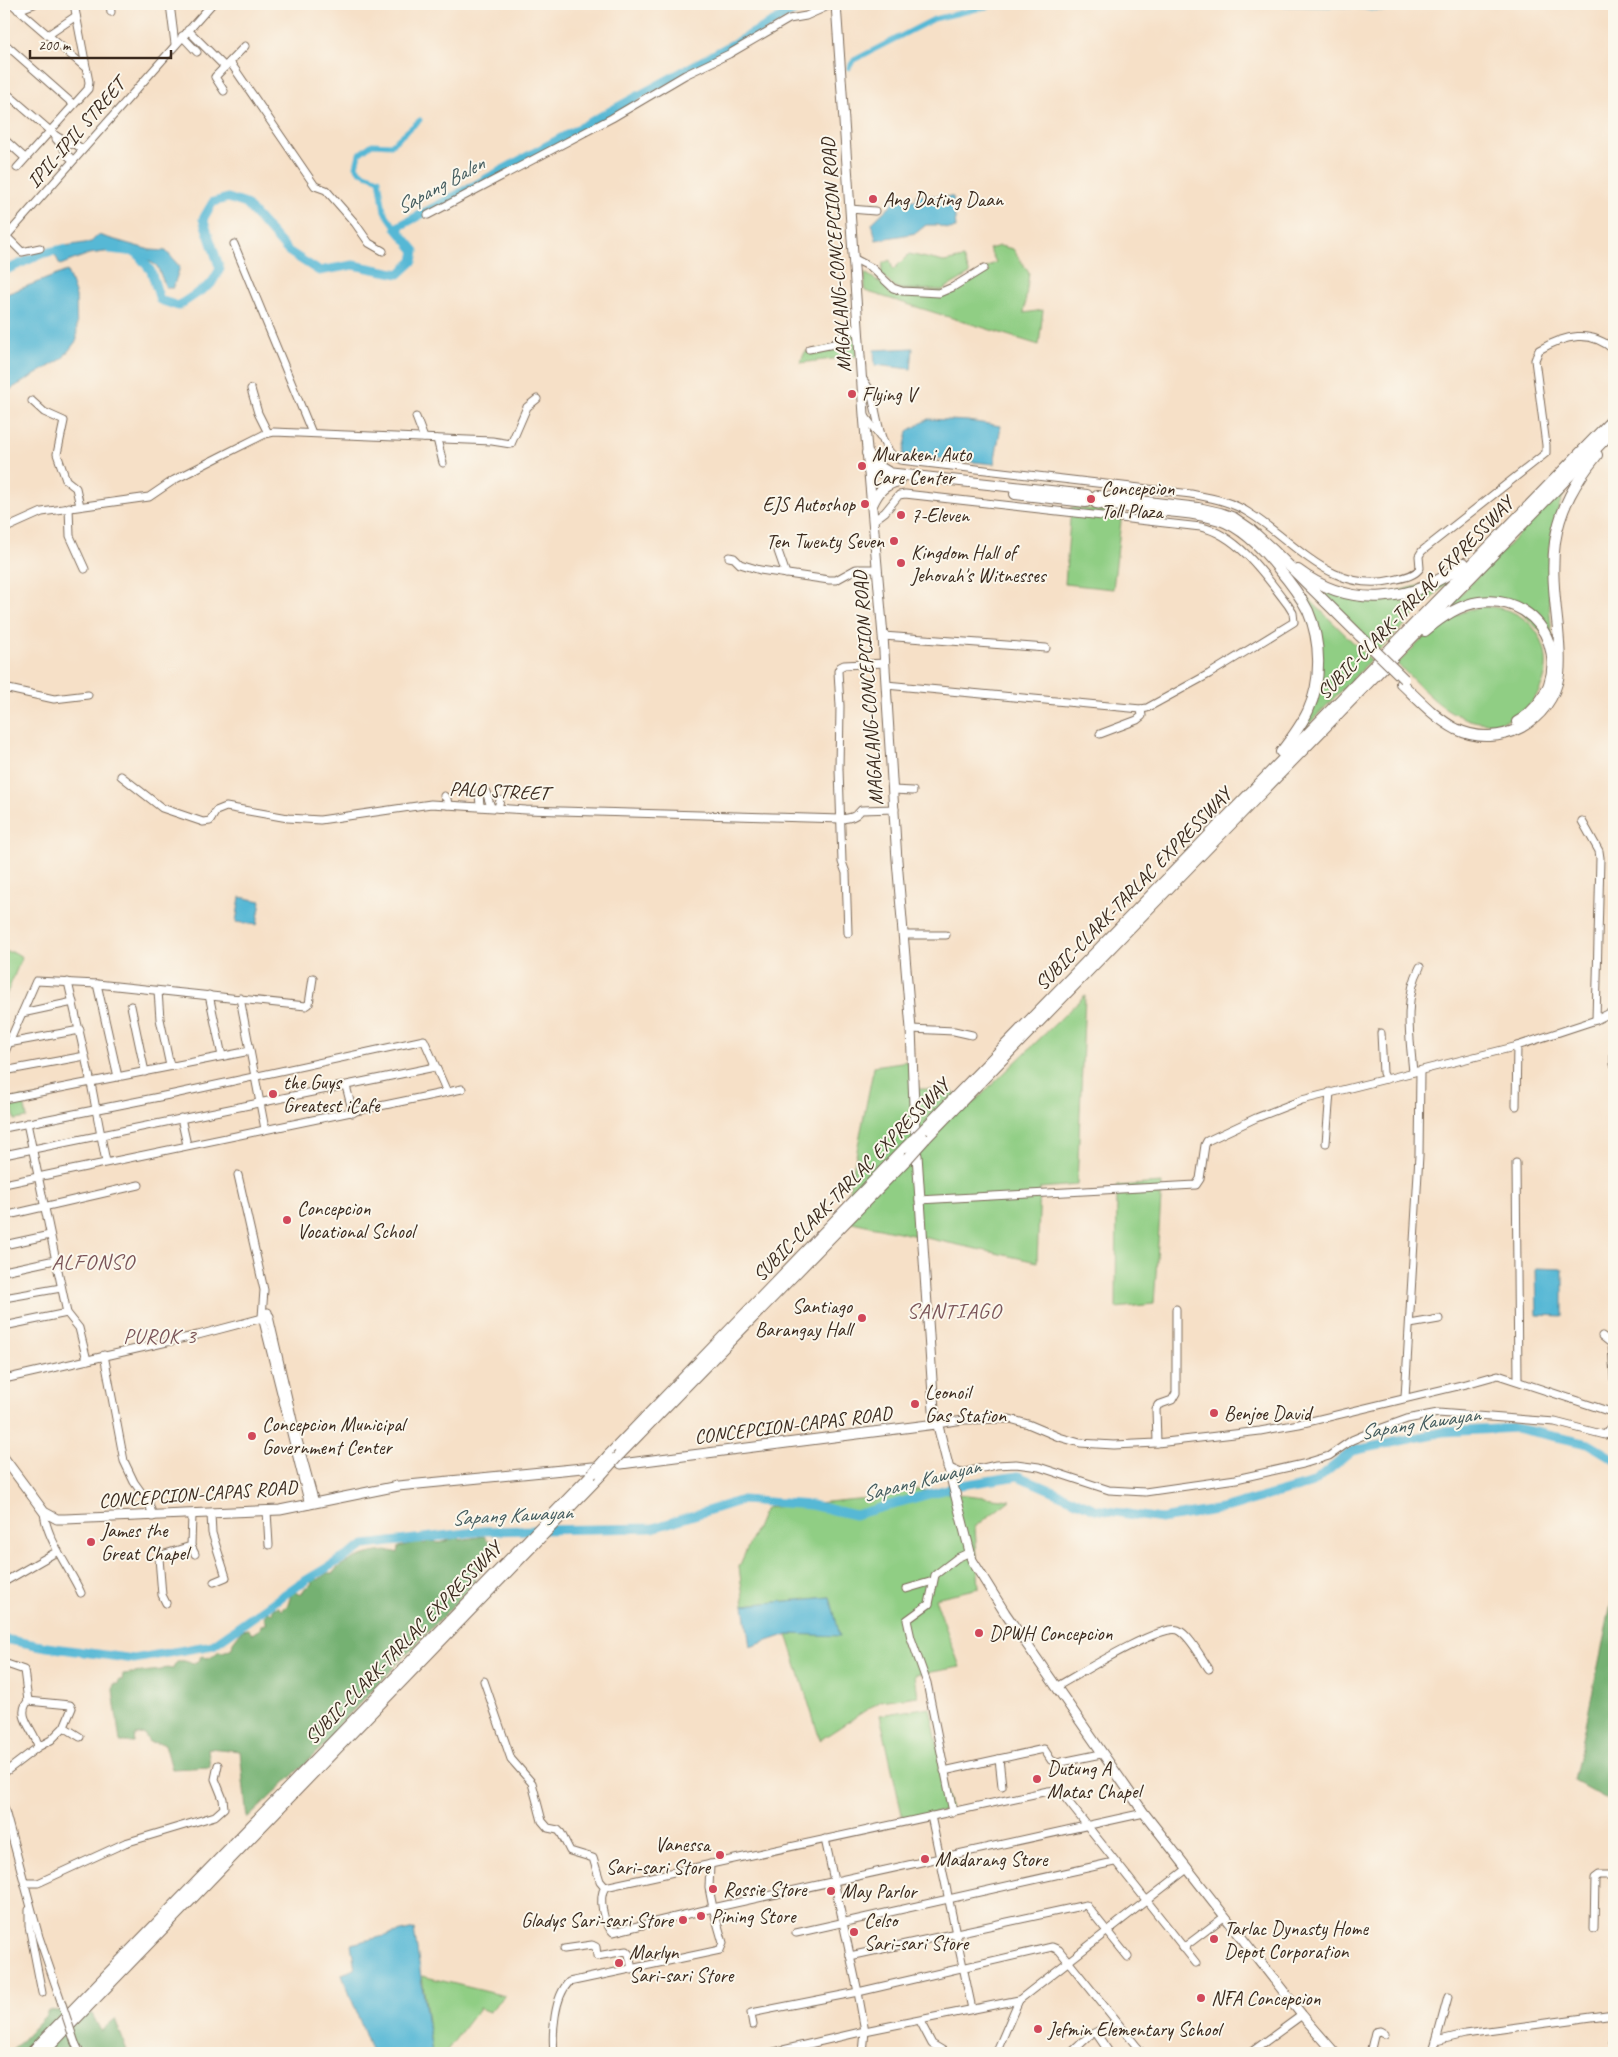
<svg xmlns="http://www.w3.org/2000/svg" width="1618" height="2057" viewBox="0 0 1618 2057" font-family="Caveat,sans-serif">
<rect width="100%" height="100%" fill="#fbf7ec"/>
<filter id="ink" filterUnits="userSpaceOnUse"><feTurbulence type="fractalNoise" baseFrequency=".02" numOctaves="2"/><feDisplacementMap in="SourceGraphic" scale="10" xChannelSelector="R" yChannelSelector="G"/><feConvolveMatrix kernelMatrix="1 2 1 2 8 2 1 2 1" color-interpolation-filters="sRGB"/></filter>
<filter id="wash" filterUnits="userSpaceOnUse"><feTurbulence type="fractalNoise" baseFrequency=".0096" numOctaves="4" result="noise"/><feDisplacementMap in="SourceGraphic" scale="20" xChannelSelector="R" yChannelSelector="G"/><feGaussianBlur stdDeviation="1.12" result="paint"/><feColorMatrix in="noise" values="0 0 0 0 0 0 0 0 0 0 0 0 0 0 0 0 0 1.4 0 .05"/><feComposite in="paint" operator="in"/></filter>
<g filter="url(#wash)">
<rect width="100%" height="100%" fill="#f6e0c7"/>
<!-- green -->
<g fill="#90ce84" stroke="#667c51">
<path d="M1000 246 1013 249 1029 273 1024 313 1043 310 1039 345 865 291V273L892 290 949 292 996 262 989 249Z"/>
<path d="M909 254 944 262 963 258 970 274 942 290 900 289 893 286 881 274 883 263 890 260 893 270Z"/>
<path d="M855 333 857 356 800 363 805 352 836 346 846 336Z"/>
<path d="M1569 483C1542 535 1547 588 1553 644L1509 600 1443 612Z"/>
<path d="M1071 507 1122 513 1113 589 1065 584Z"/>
<path d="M1448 579 1449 581 1380 650 1313 586 1363 599Z"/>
<path d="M1304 594 1371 660 1304 729 1303 728 1321 669Z"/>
<path d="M1481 607C1544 603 1570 675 1520 713 1503 726 1480 725 1462 717 1436 707 1417 682 1397 664 1421 640 1446 613 1481 607Z"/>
<path d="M4 952H14L22 957 4 1000Z"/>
<path d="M1085 995 1077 1185 1040 1188 1037 1262 843 1220 874 1066 908 1061 919 1089H951L966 1110Z"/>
<path d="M23 1097 27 1118 15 1120 11 1100Z"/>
<path d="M1162 1183 1154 1304 1116 1308 1117 1186Z"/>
<path d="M914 1489 1010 1500 975 1527 979 1588 935 1598 960 1667 915 1675 918 1696 880 1701 820 1740 787 1634 839 1635 830 1597 744 1605 739 1567 765 1508 878 1497Z"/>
<path d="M930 1707 950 1810 903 1819 880 1715Z"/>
<path d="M422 1976 505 1996 489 2012 479 2008 445 2053H432Z"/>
</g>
<!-- forest -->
<g fill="#74b172" stroke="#586e48">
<path d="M484 1536 488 1541 501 1542 494 1547 495 1551 468 1590 337 1727V1733L247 1819 240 1751 208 1748 210 1767 172 1769 165 1744 149 1742 144 1734 135 1735 134 1742H120L113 1690 114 1684H118L119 1680H122L123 1674 161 1670 166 1668 173 1669C176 1658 184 1660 193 1664L200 1660V1657L204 1656 206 1658 213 1656 219 1651 223 1652 232 1648 233 1642 242 1630 248 1629 252 1634 260 1629 261 1625 266 1624V1621L264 1619 268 1611 272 1613 274 1608 279 1607 282 1610 288 1605 292 1591 301 1595 305 1588 312 1584 311 1579 315 1577 318 1580 327 1573H333C341 1560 383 1546 398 1553L399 1547 420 1541 425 1544 428 1540 439 1543 459 1537 460 1540Z"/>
<path d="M1614 1590V1803L1574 1781Z"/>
<path d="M48 2010 92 2014 101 2031 115 2019 128 2053H10L46 2015Z"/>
</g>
<!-- water -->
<g fill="#56b8d5" stroke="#48717a">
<path d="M916 195 953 197 956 228 948 229 937 225H926L916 233 876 240 872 223 896 200H917Z"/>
<path d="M98 235 150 250 166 251 180 267 173 288H166L157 266 129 249 89 254 60 265 52 248 91 242Z"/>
<path d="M67 271 76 296 77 340 62 359 4 393V295Z"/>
<path d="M913 348 911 369 875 365 874 350Z"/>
<path d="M928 419 968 421 1001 426 994 464 903 455 908 431Z"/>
<path d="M240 897 261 901 257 925 236 922Z"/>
<path d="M1536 1268 1563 1269V1316L1537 1315Z"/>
<path d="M830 1597 840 1636 788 1634 750 1647 744 1605Z"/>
<path d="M414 1929 432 2053H372L342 1974 355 1969 351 1944Z"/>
</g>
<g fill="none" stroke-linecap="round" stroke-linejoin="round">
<!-- stream -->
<path stroke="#56b8d5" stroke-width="1" d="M415 251 416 250"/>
<!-- canal -->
<g stroke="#56b8d5" stroke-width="5">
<path d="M1257 4 1339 5 1384 9"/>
<path d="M854 60 934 19 999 4"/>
<path d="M849 68 852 63"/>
<path d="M396 228 384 211 379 179 360 172 356 166 359 154 372 144 391 145 420 120"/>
</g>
<!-- river -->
<g stroke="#56b8d5" stroke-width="9">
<path d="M565 136 806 4"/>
<path d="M110 249 136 252 151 271 160 300 178 306 211 284 220 269 203 219 213 202 228 198 246 204 288 251 319 271 353 265 399 274 413 261 415 251 396 228 563 137"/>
<path d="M4 271 44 253 64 249"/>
<path d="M4 1639 47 1647 134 1659 213 1645 298 1585 365 1545 483 1531 653 1528 742 1500 811 1505 855 1515 961 1485 1018 1476 1095 1509 1161 1519 1222 1509 1313 1483 1352 1451 1443 1432 1516 1428 1589 1444 1614 1459"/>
</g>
</g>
</g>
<g filter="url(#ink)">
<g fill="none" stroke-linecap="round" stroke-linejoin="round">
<defs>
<g id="minor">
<path d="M12 4 86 68"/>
<path d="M110 4 111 12"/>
<path d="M170 4 175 44"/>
<path d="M389 4 390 5"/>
<path d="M18 10 34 4"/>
<path d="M188 30 225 67"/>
<path d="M48 35 76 16"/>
<path d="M182 36 197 52"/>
<path d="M4 43 73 104"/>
<path d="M230 62 315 186 326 190 355 223 369 243 383 251"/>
<path d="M4 91 56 136"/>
<path d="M224 91 215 77 245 46"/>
<path d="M4 139 25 158"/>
<path d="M64 148 56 139V136L69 143"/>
<path d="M73 160 65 153 64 148 65 145 75 144 82 149"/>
<path d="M17 168 88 89 89 82 74 4"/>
<path d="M850 209 875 211"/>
<path d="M428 215 612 118 685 75 729 54 789 19 806 16 833 4"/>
<path d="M7 237 22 252 40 248"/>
<path d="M4 239 212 4"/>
<path d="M234 244 312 433"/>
<path d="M853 258 872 268 893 288 902 291 939 293 953 287 984 268"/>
<path d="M809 349 834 344 847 331 858 329"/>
<path d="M862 378C865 382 868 386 870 391 879 412 876 449 900 460L1191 494C1211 498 1231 501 1249 513 1296 542 1331 594 1393 580 1402 578 1415 576 1420 568L1419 556 1422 551 1546 453V445L1535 360 1539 350C1565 335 1591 329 1614 350"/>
<path d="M251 389 258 413 268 433"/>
<path d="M32 401 44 412 64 421 57 454 66 480 76 488 80 506"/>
<path d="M865 416 880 437"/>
<path d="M416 417 424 438"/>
<path d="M437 439 443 463"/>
<path d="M69 507 70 536 85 569"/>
<path d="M873 521 885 512 899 495 905 494 1201 527C1238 535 1266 576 1288 605L1293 613 1294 622 1209 674 1147 708 1141 709"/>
<path d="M4 529 42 512 149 497 174 480 221 456 265 434 274 432 492 441 511 444 527 407 537 399"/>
<path d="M779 548 778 551 786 574"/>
<path d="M729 557 734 558 740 564 760 570 829 580H836L856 569H877"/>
<path d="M883 636 1046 648"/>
<path d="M886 685 1141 709 1142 716 1137 720 1100 734"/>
<path d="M4 688 54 699 88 695"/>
<path d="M121 776 162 808 203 822 210 821 216 811 226 807 288 818 320 820 431 804 526 810 841 819C850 818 856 817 861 810L895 809"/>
<path d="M893 790 913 791"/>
<path d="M486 792 491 807"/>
<path d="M479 793 480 806"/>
<path d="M444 796 447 799 448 805"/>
<path d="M498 808 500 800"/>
<path d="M1582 821 1599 851 1600 858 1596 1020"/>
<path d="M848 933 846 873 842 862 839 769 840 706 838 671 840 667 844 665 885 663"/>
<path d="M903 935H946"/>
<path d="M68 982 91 1083 106 1162"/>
<path d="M97 984 118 1077"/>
<path d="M158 991 160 1019 170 1066"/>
<path d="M209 995 222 1056"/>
<path d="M240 998 265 1129"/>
<path d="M131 1006 145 1072"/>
<path d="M22 1013 73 1002"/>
<path d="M911 1029 954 1031 972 1035"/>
<path d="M1381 1033 1383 1073 1386 1079"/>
<path d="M8 1043 80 1030"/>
<path d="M1614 1047V1064"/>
<path d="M4 1054 36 981 97 984 306 1006 309 1004 313 978"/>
<path d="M4 1071 85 1056"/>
<path d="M1413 1072C1410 1038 1403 999 1420 967"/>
<path d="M346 1086 353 1113"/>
<path d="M4 1099 250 1051"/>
<path d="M1516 1106 1517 1046"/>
<path d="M181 1118 187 1145"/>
<path d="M27 1123 67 1313 79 1328 87 1360"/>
<path d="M4 1128 174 1094 424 1040 447 1092"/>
<path d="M1326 1143 1330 1092"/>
<path d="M4 1155 435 1067"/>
<path d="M1516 1163 1518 1380"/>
<path d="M238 1175 264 1290 262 1317 309 1505"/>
<path d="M4 1184 462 1089"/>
<path d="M919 1200 1196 1185 1200 1179 1205 1145 1207 1141 1256 1118 1302 1100 1514 1047 1596 1020 1614 1011"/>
<path d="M4 1216 139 1185"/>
<path d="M4 1245 50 1235"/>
<path d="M4 1271 55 1260"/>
<path d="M4 1298 61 1288"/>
<path d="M268 1312 295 1429 315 1503"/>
<path d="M1410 1324 1439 1319"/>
<path d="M4 1326 67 1313"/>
<path d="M1602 1336 1612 1344 1614 1379"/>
<path d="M104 1355 124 1461 134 1482 149 1503 153 1517"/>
<path d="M4 1379 198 1335 270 1316"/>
<path d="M1405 1398 1419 1155 1420 1071"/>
<path d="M936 1424 964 1420 1010 1419 1028 1424 1059 1437 1080 1443 1114 1445 1157 1443 1260 1431 1299 1424 1466 1384 1498 1375 1614 1413"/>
<path d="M1157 1443 1156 1409 1158 1405 1172 1400 1176 1393V1309"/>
<path d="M947 1467 961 1473 996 1465 1016 1464 1039 1467 1109 1490 1145 1492 1236 1479 1303 1464 1329 1456 1352 1440 1371 1432 1407 1419 1438 1413 1555 1422 1605 1435 1613 1424 1612 1412"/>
<path d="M267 1511 269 1545"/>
<path d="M44 1512C46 1538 70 1569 81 1593"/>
<path d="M211 1514 212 1533 226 1577 214 1582"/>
<path d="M191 1546 195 1554"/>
<path d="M4 1582 58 1551"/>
<path d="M906 1589 933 1581"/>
<path d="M166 1603 162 1595 159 1558 165 1554 191 1546 192 1515"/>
<path d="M4 1663 24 1670 28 1701"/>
<path d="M484 1681 511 1759 532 1783 542 1821 548 1828 558 1830 561 1833 570 1851 593 1858 600 1881 605 1887"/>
<path d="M1056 1687C1076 1676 1159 1624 1178 1630 1189 1634 1202 1659 1209 1669"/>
<path d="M38 1747 51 1740 64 1727"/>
<path d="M999 1759 1002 1786"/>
<path d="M944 1771 1044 1749 1051 1760 1057 1763 1101 1754"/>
<path d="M4 1773 38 1747C36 1731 15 1717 28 1701L70 1705 72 1708 64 1727 80 1737"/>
<path d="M4 1807 39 1937 61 2001"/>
<path d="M953 1812 927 1683 911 1638 907 1620 929 1604 935 1575 957 1558 968 1553"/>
<path d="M931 1816 972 2009"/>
<path d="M825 1839 858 1992 865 2031 863 2053"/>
<path d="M25 1883H38L125 1843 215 1816 224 1808 223 1799 215 1779 218 1765"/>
<path d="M605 1887 1048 1791 1059 1790 1196 1963"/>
<path d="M605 1887C598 1898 603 1923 613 1932L713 1908 709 1888 710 1864"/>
<path d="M29 1910V1926L42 1993"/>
<path d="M1594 1929 1595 1878 1599 1875H1614"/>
<path d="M796 1933 1114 1862"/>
<path d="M1183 1948 1224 1917"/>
<path d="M564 1949 592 1945 596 1947 597 1956 626 1951 629 1954 632 1970"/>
<path d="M850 1956 1086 1905 1128 1957"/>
<path d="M920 2021 932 2044 947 2053"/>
<path d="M753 2025 751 2013 858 1992 1052 1947 1059 1950 1142 2053"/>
<path d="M1096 2033 1109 2052"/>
<path d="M1436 2041 1448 1997"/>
<path d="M1612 2042 1614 2035"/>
<path d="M75 2043 80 2053"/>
<path d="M554 2053C552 2033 554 1997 569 1982L720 1950 723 1943 713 1908 1144 1813"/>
<path d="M770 2053 865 2031 1019 2000 1187 1869"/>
<path d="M996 2053 1019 2000"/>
<path d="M1071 2053 1090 2035 1116 2022"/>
<path d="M1132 2053 1138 2048"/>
<path d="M1250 2053 1302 2015"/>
<path d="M1370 2053 1375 2032 1380 2031 1385 2034"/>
<path d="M1432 2053 1436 2041 1465 2034 1614 2014"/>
</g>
<g id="major">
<path d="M836 4 864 415 883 636 897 860 911 1029 915 1131"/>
<path d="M917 1155 934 1410 972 1560 1005 1613 1144 1813 1302 2015 1335 2053"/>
<path d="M4 1458 44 1512 57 1519H65L280 1510 398 1486 593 1467"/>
<path d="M621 1464 936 1424"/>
</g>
<g id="highway">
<path d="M867 453 878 466 888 472"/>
<path d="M869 471 1087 495"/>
<path d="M1015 494 1086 502"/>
<path d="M1097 496 1198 508 1220 513 1234 518 1250 529 1274 551 1360 636"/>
<path d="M1096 503C1120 506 1144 509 1168 511 1185 513 1203 514 1220 520 1243 528 1263 549 1278 568 1289 581 1300 595 1308 611 1321 641 1322 681 1308 711 1301 726 1291 739 1281 752"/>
<path d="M872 505C878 492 884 484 899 481"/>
<path d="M1298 570C1351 610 1414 603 1464 563"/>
<path d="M1425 631C1440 618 1459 605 1479 602 1549 592 1583 682 1517 722"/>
<path d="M1401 683C1418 699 1435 718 1456 729 1499 750 1552 722 1559 674 1561 659 1559 644 1558 629 1555 600 1551 571 1555 542 1560 508 1576 481 1597 455"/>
<path d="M924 1129 1614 418"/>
<path d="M925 1139 1614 430"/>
<path d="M619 1455 908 1158"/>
<path d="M608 1456 906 1147"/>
<path d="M31 2053 591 1475"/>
<path d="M43 2053 601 1475"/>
</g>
</defs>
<!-- minor casing -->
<use href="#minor" stroke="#7c6a59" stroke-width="9"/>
<!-- major casing -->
<use href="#major" stroke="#7c6a59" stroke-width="11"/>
<!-- highway casing -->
<use href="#highway" stroke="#7c6a59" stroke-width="12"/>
<!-- minor -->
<use href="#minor" stroke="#fff" stroke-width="7"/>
<!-- major -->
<use href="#major" stroke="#fff" stroke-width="9"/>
<!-- highway -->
<use href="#highway" stroke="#fff" stroke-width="10"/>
<defs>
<path id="minor-bridge" d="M61 2001 75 2043"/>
<g id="highway-bridge">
<path d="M1360 636 1404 679"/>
<path d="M906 1147 924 1129"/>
<path d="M908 1158 925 1139"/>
<path d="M591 1475 608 1456"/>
<path d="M601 1475 619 1455"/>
</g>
</defs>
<!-- minor-bridge casing -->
<use href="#minor-bridge" stroke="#7c6a59" stroke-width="9" stroke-linecap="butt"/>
<!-- highway-bridge casing -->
<use href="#highway-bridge" stroke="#7c6a59" stroke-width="12" stroke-linecap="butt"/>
<!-- minor-bridge -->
<use href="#minor-bridge" stroke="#fff" stroke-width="7"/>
<!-- highway-bridge -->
<use href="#highway-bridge" stroke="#fff" stroke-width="10"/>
</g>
</g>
<!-- markers -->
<g fill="#d1495b" stroke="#fbf7ec" stroke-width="2">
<circle cx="873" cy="199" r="5"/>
<circle cx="852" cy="394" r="5"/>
<circle cx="862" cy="466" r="5"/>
<circle cx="1091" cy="499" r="5"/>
<circle cx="865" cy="504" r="5"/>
<circle cx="901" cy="515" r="5"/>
<circle cx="894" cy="541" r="5"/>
<circle cx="901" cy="563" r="5"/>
<circle cx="273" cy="1094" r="5"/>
<circle cx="287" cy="1220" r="5"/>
<circle cx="862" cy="1318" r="5"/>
<circle cx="915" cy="1404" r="5"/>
<circle cx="1214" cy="1413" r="5"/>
<circle cx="252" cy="1436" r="5"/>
<circle cx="91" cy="1542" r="5"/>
<circle cx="979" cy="1633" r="5"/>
<circle cx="1037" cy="1779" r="5"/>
<circle cx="720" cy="1855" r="5"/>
<circle cx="925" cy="1859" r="5"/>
<circle cx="713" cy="1889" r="5"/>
<circle cx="831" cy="1891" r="5"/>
<circle cx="701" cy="1916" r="5"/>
<circle cx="683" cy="1920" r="5"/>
<circle cx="854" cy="1932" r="5"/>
<circle cx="1214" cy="1939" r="5"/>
<circle cx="619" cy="1963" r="5"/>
<circle cx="1201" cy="1998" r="5"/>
<circle cx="1038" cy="2029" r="5"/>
</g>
<g text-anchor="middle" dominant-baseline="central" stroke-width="4" stroke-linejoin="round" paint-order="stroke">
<!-- street labels -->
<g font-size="20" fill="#3b2a1e" stroke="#fbf7ec">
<text transform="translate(76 133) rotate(-49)">IPIL-IPIL STREET</text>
<text transform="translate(836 255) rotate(-94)">MAGALANG-CONCEPCION ROAD</text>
<text transform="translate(1415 598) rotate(-46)">SUBIC-CLARK-TARLAC EXPRESSWAY</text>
<text transform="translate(868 688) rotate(-94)">MAGALANG-CONCEPCION ROAD</text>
<text transform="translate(499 791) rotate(3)">PALO STREET</text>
<text transform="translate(1133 889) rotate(-46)">SUBIC-CLARK-TARLAC EXPRESSWAY</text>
<text transform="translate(851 1180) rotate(-46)">SUBIC-CLARK-TARLAC EXPRESSWAY</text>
<text transform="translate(793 1425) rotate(-7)">CONCEPCION-CAPAS ROAD</text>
<text transform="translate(198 1494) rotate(-4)">CONCEPCION-CAPAS ROAD</text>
<text transform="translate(403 1643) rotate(-46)">SUBIC-CLARK-TARLAC EXPRESSWAY</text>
</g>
<!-- poi labels -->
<g font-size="20" fill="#3b2a1e" stroke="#fbf7ec" text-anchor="start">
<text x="883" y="199">Ang Dating Daan</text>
<text x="862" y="394">Flying V</text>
<text x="872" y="454">Murakeni Auto<tspan x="872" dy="23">Care Center</tspan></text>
<text x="1101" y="488">Concepcion<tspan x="1101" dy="23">Toll Plaza</tspan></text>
<text x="855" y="504" text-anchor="end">EJS Autoshop</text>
<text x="911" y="515">7-Eleven</text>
<text x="884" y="541" text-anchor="end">Ten Twenty Seven</text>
<text x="911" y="552">Kingdom Hall of<tspan x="911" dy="23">Jehovah's Witnesses</tspan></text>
<text x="283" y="1082">the Guys<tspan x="283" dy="23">Greatest iCafe</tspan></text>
<text x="297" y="1208">Concepcion<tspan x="297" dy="23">Vocational School</tspan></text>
<text x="852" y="1306" text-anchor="end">Santiago<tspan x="852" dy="23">Barangay Hall</tspan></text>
<text x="925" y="1392">Leonoil<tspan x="925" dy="23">Gas Station</tspan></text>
<text x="1224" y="1413">Benjoe David</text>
<text x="262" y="1424">Concepcion Municipal<tspan x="262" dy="23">Government Center</tspan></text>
<text x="101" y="1530">James the<tspan x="101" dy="23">Great Chapel</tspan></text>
<text x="989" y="1633">DPWH Concepcion</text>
<text x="1047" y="1768">Dutung A<tspan x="1047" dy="23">Matas Chapel</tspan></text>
<text x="710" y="1844" text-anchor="end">Vanessa<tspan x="710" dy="23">Sari-sari Store</tspan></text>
<text x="935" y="1859">Madarang Store</text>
<text x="723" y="1889">Rossie Store</text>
<text x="841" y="1891">May Parlor</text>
<text x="711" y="1916">Pining Store</text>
<text x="673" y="1920" text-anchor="end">Gladys Sari-sari Store</text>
<text x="864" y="1920">Celso<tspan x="864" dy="23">Sari-sari Store</tspan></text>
<text x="1224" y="1928">Tarlac Dynasty Home<tspan x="1224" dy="23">Depot Corporation</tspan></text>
<text x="629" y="1952">Marlyn<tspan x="629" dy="23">Sari-sari Store</tspan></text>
<text x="1211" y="1998">NFA Concepcion</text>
<text x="1048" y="2029">Jefmin Elementary School</text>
</g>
<!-- water labels -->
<g font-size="21" font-style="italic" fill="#445c5e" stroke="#fbf7ec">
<text transform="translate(440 185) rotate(-29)">Sapang Balen</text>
<text transform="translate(1420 1423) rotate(-9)">Sapang Kawayan</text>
<text transform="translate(921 1480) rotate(-14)">Sapang Kawayan</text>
<text transform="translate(512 1515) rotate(-3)">Sapang Kawayan</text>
</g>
<!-- neighbourhood labels -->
<g font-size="21" letter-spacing="1" fill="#7b5559" stroke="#fbf7ec">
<text x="160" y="1336">PUROK 3</text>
</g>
<!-- quarter labels -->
<g font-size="22" letter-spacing="1" fill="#7b5559" stroke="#fbf7ec">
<text x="93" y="1262">ALFONSO</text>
<text x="954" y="1311">SANTIAGO</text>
</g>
</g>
<!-- margin -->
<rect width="1618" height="2057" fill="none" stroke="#fbf7ec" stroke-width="20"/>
<!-- scale -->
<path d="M30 50v8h141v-8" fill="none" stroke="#3b2a1e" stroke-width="2.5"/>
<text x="38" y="50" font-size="15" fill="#3b2a1e" stroke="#fbf7ec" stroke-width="4" paint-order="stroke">200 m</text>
</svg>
